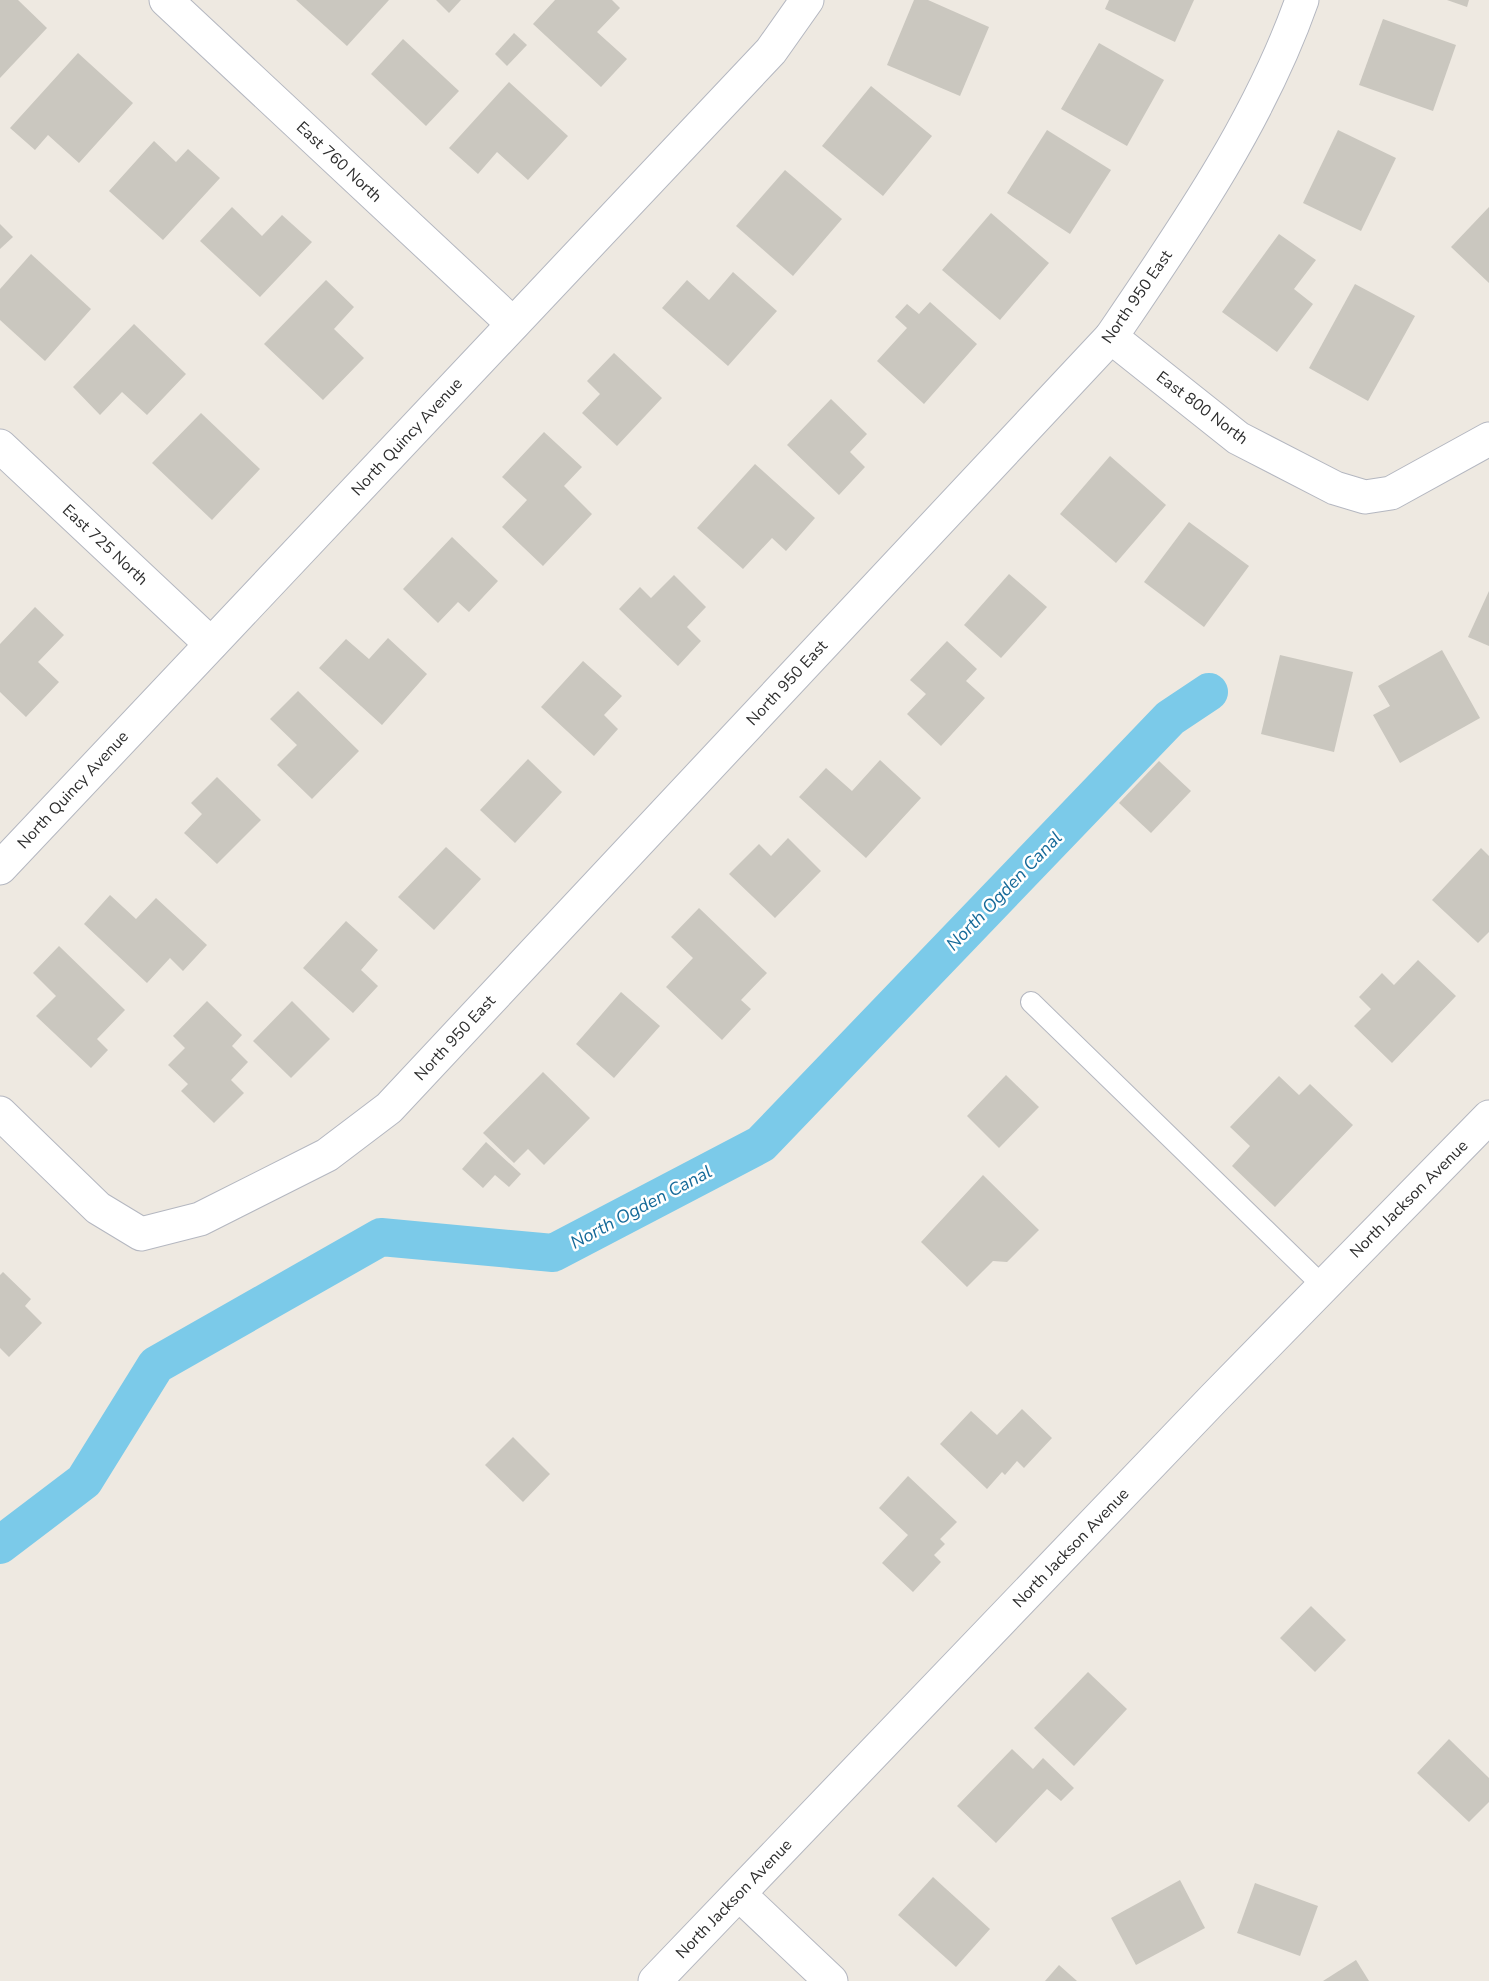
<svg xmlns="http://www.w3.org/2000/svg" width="1489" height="1981" viewBox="0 0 1489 1981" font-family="'Nunito Sans',sans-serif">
<rect width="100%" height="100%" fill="#eee9e1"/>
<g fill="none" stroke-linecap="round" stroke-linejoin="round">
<!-- canal -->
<path stroke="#7bcae9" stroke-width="38" d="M0 1545 84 1481 156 1365 381 1237 553 1253 761 1144 1170 718 1209 692"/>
</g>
<!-- building -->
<g fill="#cac7bf">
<path d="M0 0H18L47 28 0 78Z"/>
<path d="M296 0H389L347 46Z"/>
<path d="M436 0H461L449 13Z"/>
<path d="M555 0H612L620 8 597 32 627 59 601 87 533 24Z"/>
<path d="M914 0H928L989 27 960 96 887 65Z"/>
<path d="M1109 0H1194L1175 42 1105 9Z"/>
<path d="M1447 0H1469L1467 7Z"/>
<path d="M1383 19 1456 45 1433 111 1359 85Z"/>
<path d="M514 33 527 45 507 66 495 54Z"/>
<path d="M403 39 459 91 426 126 371 74Z"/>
<path d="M1099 43 1164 80 1127 146 1061 109Z"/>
<path d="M78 53 133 103 79 163 48 135 35 150 10 128Z"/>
<path d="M509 82 568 136 528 180 497 152 478 174 449 148Z"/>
<path d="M871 86 932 136 883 196 822 146Z"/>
<path d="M1047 130 1111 170 1070 234 1007 193Z"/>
<path d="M1338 130 1396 158 1361 231 1303 203Z"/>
<path d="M154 141 176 162 188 149 220 178 163 240 109 191Z"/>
<path d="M785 170 842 219 793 276 736 226Z"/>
<path d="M232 207 262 236 282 215 312 242 260 297 200 241Z"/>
<path d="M1489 207V283L1451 247Z"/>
<path d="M991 213 1049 263 1000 320 942 270Z"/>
<path d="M0 224 13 237 0 249Z"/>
<path d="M1279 234 1316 260 1294 289 1313 304 1277 352 1222 312Z"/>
<path d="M31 254 91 309 45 361 0 320V289Z"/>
<path d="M733 272 777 311 728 366 662 308 687 280 709 300Z"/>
<path d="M326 280 354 307 334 329 364 358 323 400 264 344Z"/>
<path d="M1355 284 1415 316 1368 401 1309 368Z"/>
<path d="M930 302 977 344 924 404 877 361 907 328 895 317 907 304 919 314Z"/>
<path d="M134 324 186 374 147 415 122 392 100 415 73 387Z"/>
<path d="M614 353 662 398 617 446 582 413 600 394 587 381Z"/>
<path d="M831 399 867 434 850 452 865 467 839 495 787 445Z"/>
<path d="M201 413 260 469 212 520 152 463Z"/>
<path d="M544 432 582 467 564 486 592 514 543 566 502 527 527 500 502 477Z"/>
<path d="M1110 456 1166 505 1116 563 1060 514Z"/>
<path d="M755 464 815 518 786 551 772 538 743 569 697 528Z"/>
<path d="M1189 522 1249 566 1204 627 1144 582Z"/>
<path d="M452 537 498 581 469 612 458 602 438 623 403 589Z"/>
<path d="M1009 574 1047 607 1001 658 964 625Z"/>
<path d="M674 575 706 607 687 627 701 641 678 666 619 609 640 587 651 598Z"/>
<path d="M1489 591V646L1468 637Z"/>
<path d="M35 607 64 635 38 662 59 682 26 717 0 692V644Z"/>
<path d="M388 638 427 674 382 725 319 668 346 639 369 659Z"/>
<path d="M947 641 977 669 966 681 985 698 941 746 907 714 926 694 910 680Z"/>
<path d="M1442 650 1480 718 1400 763 1373 715 1390 706 1378 686Z"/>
<path d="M1280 655 1353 672 1334 752 1261 734Z"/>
<path d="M583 661 622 696 604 715 618 729 594 756 541 707Z"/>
<path d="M298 691 359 751 312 799 277 765 297 745 270 719Z"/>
<path d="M528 759 562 792 515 843 480 810Z"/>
<path d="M880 760 921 798 866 858 799 797 826 768 852 791Z"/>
<path d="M1159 761 1191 791 1151 833 1119 803Z"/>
<path d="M217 777 261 820 217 864 184 833 202 814 191 803Z"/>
<path d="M788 838 821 871 775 918 729 874 759 844 771 856Z"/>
<path d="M446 847 481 879 434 930 398 897Z"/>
<path d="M1481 848 1489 856V932L1478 943 1432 900Z"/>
<path d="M110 895 136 919 156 898 207 945 183 971 170 958 147 983 84 924Z"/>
<path d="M699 908 767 973 741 1000 751 1009 722 1040 666 987 693 958 671 937Z"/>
<path d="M346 921 378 950 361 970 378 986 353 1013 303 968Z"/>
<path d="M59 946 125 1010 97 1039 108 1050 91 1068 36 1016 56 996 33 973Z"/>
<path d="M1418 960 1456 996 1392 1063 1354 1026 1371 1009 1359 997 1382 973 1394 985Z"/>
<path d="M621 992 660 1026 614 1078 576 1044Z"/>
<path d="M207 1001 242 1035 232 1046 248 1062 231 1080 244 1093 214 1123 181 1091 188 1084 168 1065 185 1048 173 1036Z"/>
<path d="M292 1001 330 1039 291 1078 253 1041Z"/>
<path d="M543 1072 590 1118 544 1165 528 1149 514 1163 483 1133Z"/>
<path d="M1006 1075 1039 1107 999 1148 967 1116Z"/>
<path d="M1279 1076 1299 1095 1310 1084 1353 1125 1275 1207 1232 1166 1250 1146 1230 1127Z"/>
<path d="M486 1142 521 1174 509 1187 495 1175 483 1188 462 1169Z"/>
<path d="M983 1175 1039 1230 1007 1262 993 1261 967 1287 921 1242Z"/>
<path d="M3 1272 31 1299 25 1306 42 1323 9 1357 0 1348V1275Z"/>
<path d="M1022 1409 1052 1438 1024 1468 1017 1461 1005 1475 1002 1472 987 1489 940 1444 971 1411 997 1435Z"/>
<path d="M513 1437 550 1474 523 1502 485 1465Z"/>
<path d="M908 1476 957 1522 940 1539 945 1544 934 1555 941 1562 913 1592 882 1563 908 1535 879 1508Z"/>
<path d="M1311 1606 1346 1640 1315 1672 1280 1638Z"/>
<path d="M1088 1672 1127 1709 1074 1766 1034 1728Z"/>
<path d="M1449 1739 1489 1778V1802L1469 1822 1417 1773Z"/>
<path d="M1012 1749 1033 1769 1043 1758 1074 1788 1061 1801 1047 1789 996 1843 957 1806Z"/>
<path d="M933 1877 990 1929 956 1967 898 1915Z"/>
<path d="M1180 1880 1205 1928 1136 1965 1111 1918Z"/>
<path d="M1255 1883 1318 1906 1300 1956 1237 1933Z"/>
<path d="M1356 1960 1369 1981H1323Z"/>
<path d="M1059 1965 1077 1981H1045Z"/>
</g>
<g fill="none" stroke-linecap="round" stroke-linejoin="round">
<defs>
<path id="service" d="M1031 1002 1323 1286"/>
<g id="minor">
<path d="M166 0 513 324"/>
<path d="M1111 337 1238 438 1335 488 1365 497 1391 493 1489 439"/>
<path d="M0 446 211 644"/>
<path d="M0 868 771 51 807 0"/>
<path d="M0 1113 98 1208 141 1234 200 1219 327 1155 389 1108 1111 337C1183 231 1259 122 1302 0"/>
<path d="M739 1894 831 1981"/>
<path d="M655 1981 1215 1397 1489 1117"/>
</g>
</defs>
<!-- service casing -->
<use href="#service" stroke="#b4b7c0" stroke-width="22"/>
<!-- minor casing -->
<use href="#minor" stroke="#b4b7c0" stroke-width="35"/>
<!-- service -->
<use href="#service" stroke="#fff" stroke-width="20"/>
<!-- minor -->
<use href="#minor" stroke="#fff" stroke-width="33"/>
</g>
<g text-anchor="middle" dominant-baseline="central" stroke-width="5" stroke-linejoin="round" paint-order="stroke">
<!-- street labels -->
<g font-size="16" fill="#2d2d2d" stroke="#fff">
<text transform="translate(339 162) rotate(43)">East 760 North</text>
<text transform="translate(1137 297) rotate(-55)">North 950 East</text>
<text transform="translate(1202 408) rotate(37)">East 800 North</text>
<text transform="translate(407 437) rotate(-47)">North Quincy Avenue</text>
<text transform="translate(105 545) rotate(43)">East 725 North</text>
<text transform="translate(787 683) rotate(-47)">North 950 East</text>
<text transform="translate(73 790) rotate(-47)">North Quincy Avenue</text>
<text transform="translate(455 1038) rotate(-47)">North 950 East</text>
<text transform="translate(1409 1199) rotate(-45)">North Jackson Avenue</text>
<text transform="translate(1071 1548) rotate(-46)">North Jackson Avenue</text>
<text transform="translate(734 1899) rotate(-46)">North Jackson Avenue</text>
</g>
<!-- water labels -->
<g font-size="18" font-style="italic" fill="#166a99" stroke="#fff">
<text transform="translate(1004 891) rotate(-46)">North Ogden Canal</text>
<text transform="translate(641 1207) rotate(-28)">North Ogden Canal</text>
</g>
</g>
</svg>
